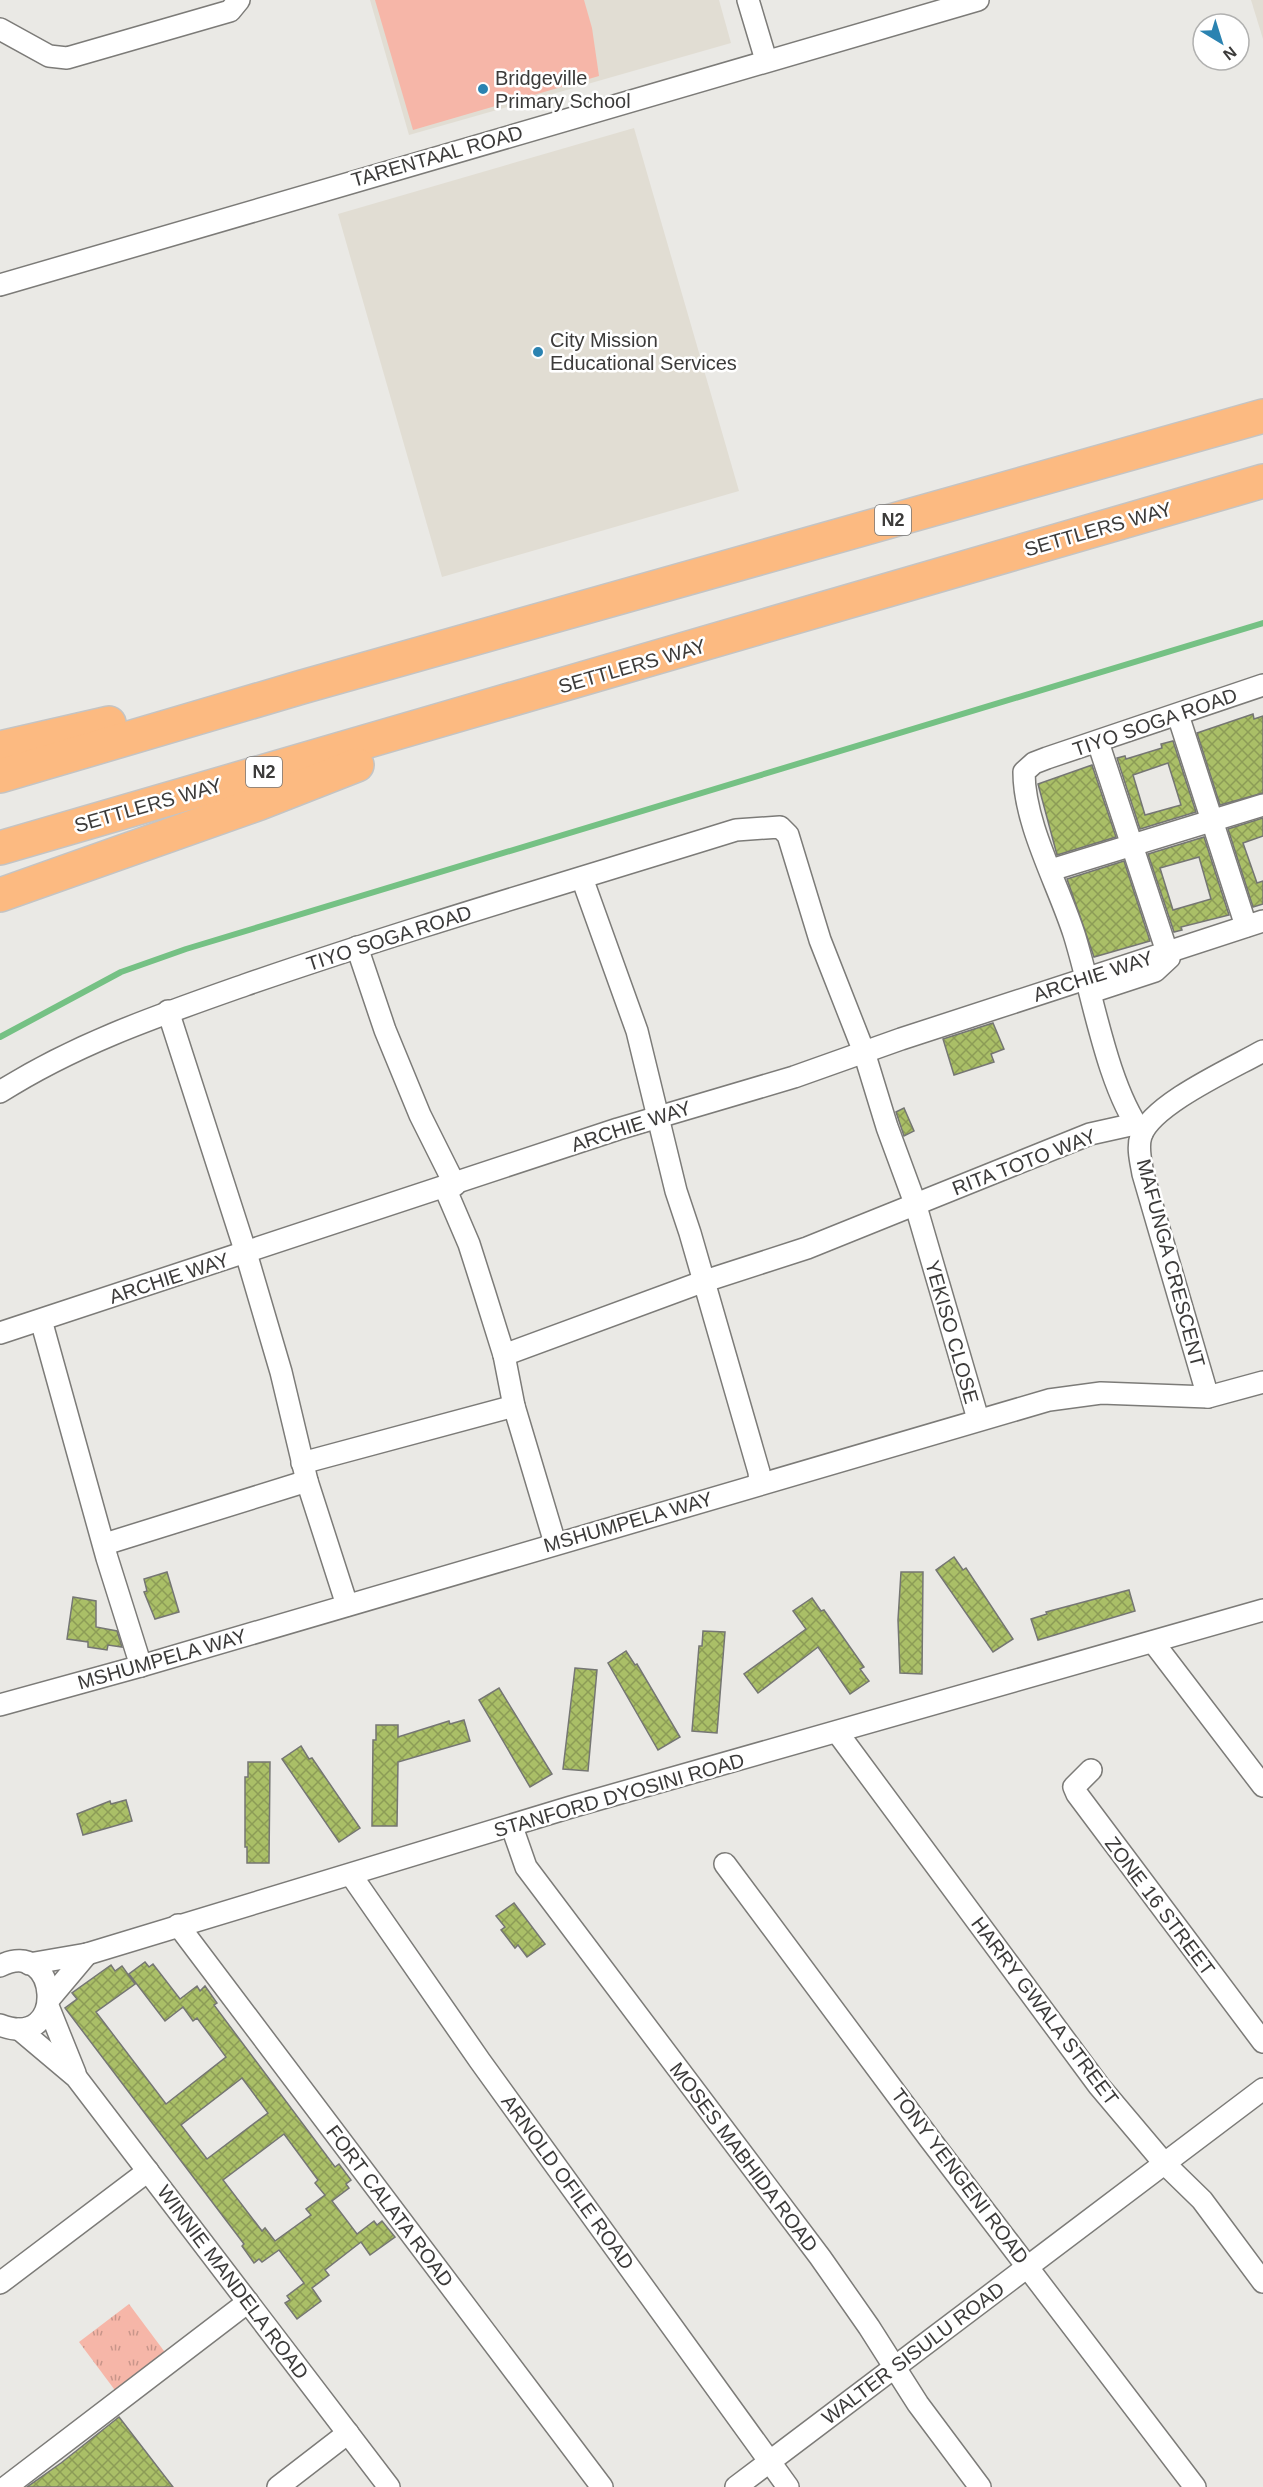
<svg xmlns="http://www.w3.org/2000/svg" width="1263" height="2487" viewBox="0 0 1263 2487" font-family="Helvetica,sans-serif">
<defs>
<pattern id="park-tufts" width="24" height="20" patternUnits="userSpaceOnUse" patternTransform="scale(1.5)"><rect width="24" height="20" fill="#f6b6a8"/><path d="M3 7l-1-3M5 7V3M7 7l1-3M15 17l-1-3M17 17v-4M19 17l1-3" fill="none" stroke="#c8958a"/></pattern>
<pattern id="building-cross-hatch" width="8" height="8" patternUnits="userSpaceOnUse" patternTransform="scale(1.5)"><rect width="8" height="8" fill="#aabf67"/><path d="M0 0l8 8M0 8l8-8" fill="none" stroke="#8c9c56"/></pattern>
</defs>
<rect width="100%" height="100%" fill="#eae9e5"/>
<!-- built -->
<g fill="#e1ddd3">
<path d="M370 0H719L731 43 409 135Z"/>
<path d="M1251 0H1263V39Z"/>
<path d="M634 128 739 491 442 577 338 214Z"/>
</g>
<!-- park -->
<path fill="url(#park-tufts)" d="M129 2304 167 2355 117 2393 79 2342Z"/>
<!-- garden -->
<path fill="#f6b6a8" d="M375 0H584L592 28 599 76 413 130Z"/>
<g fill="none" stroke-linecap="round" stroke-linejoin="round">
<!-- stream -->
<path stroke="#75c184" stroke-width="6" d="M0 1037 121 972 186 949 1263 623"/>
</g>
<!-- building -->
<g fill="url(#building-cross-hatch)" stroke="#757673" stroke-width="1.5" fill-rule="evenodd">
<path d="M1253 714 1254 719 1263 716V793L1220 805 1197 733Z"/>
<path d="M1173 741 1196 812 1140 829 1117 758 1125 756 1126 759 1162 748 1161 744ZM1168 763 1181 805 1145 815 1133 775Z"/>
<path d="M1092 765 1116 837 1057 855 1038 784Z"/>
<path d="M1263 818V836L1243 843 1257 883 1263 881V904L1253 907 1228 829Z"/>
<path d="M1204 837 1229 915 1181 927 1182 930 1174 932 1148 854ZM1199 857 1211 899 1173 910 1160 868Z"/>
<path d="M1124 861 1150 941 1094 957 1067 879Z"/>
<path d="M993 1023 1004 1049 991 1054 994 1062 954 1075 943 1039Z"/>
<path d="M904 1108 914 1131 904 1136 896 1112Z"/>
<path d="M954 1557 963 1570 966 1568 1013 1639 993 1652 936 1570Z"/>
<path d="M167 1572 179 1612 155 1619 144 1592 147 1591 144 1579Z"/>
<path d="M901 1572H923L922 1674 900 1673 898 1620Z"/>
<path d="M1129 1590 1135 1611 1038 1640 1031 1619 1047 1614 1046 1612Z"/>
<path d="M73 1597 96 1601V1627L117 1631 122 1647 108 1645 107 1650 88 1647V1642L67 1639Z"/>
<path d="M812 1598 821 1611 824 1610 864 1667 860 1669 869 1681 850 1694 818 1647 758 1693 744 1674 806 1629 793 1611Z"/>
<path d="M703 1631 725 1632 717 1733 692 1731 699 1646H702Z"/>
<path d="M626 1651 635 1665 637 1664 680 1737 658 1750 608 1663Z"/>
<path d="M575 1668 597 1670 588 1771 563 1769Z"/>
<path d="M499 1688 552 1774 530 1787 479 1700Z"/>
<path d="M464 1720 470 1741 398 1762 397 1826H372L373 1740H376V1725H398V1737L449 1721 450 1724Z"/>
<path d="M301 1746 309 1759 312 1758 360 1828 339 1842 282 1759Z"/>
<path d="M248 1762H270L269 1863H247V1847H245V1777H248Z"/>
<path d="M126 1800 132 1821 83 1835 77 1814 110 1801 111 1804Z"/>
<path d="M514 1903 545 1944 527 1957 518 1945 515 1948 501 1930 505 1927 496 1916Z"/>
<path d="M145 1962 149 1967 153 1964 180 1999 197 1986 200 1991 205 1986 217 2003 214 2005 335 2167 339 2164 351 2180 346 2184 349 2188 332 2201 357 2234 374 2221 377 2225 382 2221 395 2237 370 2255 361 2242 325 2270 329 2275 312 2288 321 2301 297 2319 285 2303 290 2300 287 2296 304 2283 279 2250 262 2262 259 2259 254 2263 242 2246 244 2244 65 2008 77 1999 72 1993 111 1965 115 1971 122 1966 135 1984 96 2012 166 2104 226 2057 197 2018 193 2021 183 2007 165 2021 129 1974ZM242 2078 268 2113 207 2159 181 2125ZM284 2134 318 2180 315 2183 325 2195 306 2209 311 2215 275 2241 265 2228 262 2231 223 2180Z"/>
<path d="M119 2417 173 2487H27L61 2463Z"/>
</g>
<g fill="none" stroke-linecap="round" stroke-linejoin="round">
<defs>
<g id="street">
<path d="M748 0 766 60"/>
<path d="M0 29 49 56 67 58 230 11 239 0"/>
<path d="M0 285 978 0"/>
<path d="M1178 715 1246 926"/>
<path d="M1051 870 1263 805"/>
<path d="M582 878 637 1031 676 1191 690 1233 759 1472 760 1484"/>
<path d="M357 947 385 1030 420 1115 455 1185"/>
<path d="M1091 992 1155 971 1169 958 1098 742"/>
<path d="M168 1011 246 1253 281 1372 307 1481 347 1605"/>
<path d="M0 1092C77 1043 160 1015 245 985 407 929 572 881 736 830L780 827 788 835 820 940 864 1052 887 1127 915 1203 978 1419"/>
<path d="M1142 1133C1107 1087 1092 991 1074 934 1058 884 1024 824 1024 772L1034 763 1047 758 1263 685"/>
<path d="M445 1188 469 1244 484 1291 504 1355 514 1406 555 1543"/>
<path d="M41 1320 107 1558 141 1666"/>
<path d="M0 1333 618 1129 794 1077 901 1039 1263 921"/>
<path d="M504 1355 702 1282 807 1248 1090 1134 1135 1124"/>
<path d="M1208 1397 1143 1174C1141 1162 1137 1148 1141 1136 1152 1104 1233 1068 1263 1051"/>
<path d="M302 1463 514 1406"/>
<path d="M105 1544 307 1481"/>
<path d="M1153 1642 1263 1786"/>
<path d="M0 1705 141 1666 1049 1400 1101 1393 1208 1397 1263 1382"/>
<path d="M837 1732 1099 2086 1164 2163 1202 2200 1263 2282"/>
<path d="M1091 1770 1074 1787 1077 1794 1263 2042"/>
<path d="M512 1827 526 1867 820 2257 869 2327 918 2404 980 2487"/>
<path d="M725 1864 929 2138 1195 2487"/>
<path d="M351 1875 480 2061 788 2487"/>
<path d="M178 1925 602 2487"/>
<path d="M29 1964 87 1954 571 1807 1263 1610"/>
<path d="M0 1966C59 1935 69 2052 0 2025"/>
<path d="M50 1998 87 1954"/>
<path d="M48 2006 75 2073"/>
<path d="M19 2029 76 2077 389 2487"/>
<path d="M0 2283 148 2171"/>
<path d="M6 2487 248 2302"/>
<path d="M278 2487 348 2433"/>
<path d="M736 2487 1263 2089"/>
</g>
<g id="highway">
<path d="M0 748 109 723"/>
<path d="M0 776 302 687 1263 416"/>
<path d="M0 848 1263 481"/>
<path d="M0 895 260 803 357 765"/>
</g>
</defs>
<!-- street casing -->
<use href="#street" stroke="#7c7b78" stroke-width="24"/>
<!-- highway casing -->
<use href="#highway" stroke="#c4c4c4" stroke-width="36"/>
<!-- street -->
<use href="#street" stroke="#fff" stroke-width="21"/>
<!-- highway -->
<use href="#highway" stroke="#fcba81" stroke-width="33"/>
</g>
<!-- markers -->
<g fill="#2b83b1" stroke="#fff" stroke-width="2">
<circle cx="483" cy="89" r="6"/>
<circle cx="538" cy="352" r="6"/>
</g>
<g text-anchor="middle" dominant-baseline="central" stroke-width="5" stroke-linejoin="round" paint-order="stroke">
<!-- shield labels -->
<g fill="#fff" stroke="#767675" stroke-width="1.5">
<rect x="875" y="505" width="36" height="30" rx="4.5"/>
<rect x="246" y="757" width="36" height="30" rx="4.5"/>
</g>
<g font-size="18" font-weight="bold" fill="#3c3b3a">
<text x="893" y="520">N2</text>
<text x="264" y="772">N2</text>
</g>
<!-- poi labels -->
<g font-size="20" fill="#3c3b3a" stroke="#fff" text-anchor="start">
<text x="495" y="78">Bridgeville<tspan x="495" dy="23">Primary School</tspan></text>
<text x="550" y="340">City Mission<tspan x="550" dy="23">Educational Services</tspan></text>
</g>
<!-- street labels -->
<g font-size="20" fill="#3c3b3a" stroke="#fff">
<text transform="translate(437 156) rotate(-16)">TARENTAAL ROAD</text>
<text transform="translate(1098 529) rotate(-16)">SETTLERS WAY</text>
<text transform="translate(632 666) rotate(-16)">SETTLERS WAY</text>
<text transform="translate(1155 722) rotate(-19)">TIYO SOGA ROAD</text>
<text transform="translate(148 805) rotate(-16)">SETTLERS WAY</text>
<text transform="translate(389 938) rotate(-18)">TIYO SOGA ROAD</text>
<text transform="translate(1093 976) rotate(-18)">ARCHIE WAY</text>
<text transform="translate(631 1126) rotate(-18)">ARCHIE WAY</text>
<text transform="translate(1024 1162) rotate(-21)">RITA TOTO WAY</text>
<text transform="translate(1171 1263) rotate(75)">MAFUNGA CRESCENT</text>
<text transform="translate(169 1278) rotate(-18)">ARCHIE WAY</text>
<text transform="translate(952 1332) rotate(74)">YEKISO CLOSE</text>
<text transform="translate(628 1522) rotate(-16)">MSHUMPELA WAY</text>
<text transform="translate(162 1659) rotate(-16)">MSHUMPELA WAY</text>
<text transform="translate(619 1795) rotate(-16)">STANFORD DYOSINI ROAD</text>
<text transform="translate(1160 1906) rotate(53)">ZONE 16 STREET</text>
<text transform="translate(1045 2011) rotate(53)">HARRY GWALA STREET</text>
<text transform="translate(744 2157) rotate(53)">MOSES MABHIDA ROAD</text>
<text transform="translate(960 2176) rotate(53)">TONY YENGENI ROAD</text>
<text transform="translate(568 2182) rotate(54)">ARNOLD OFILE ROAD</text>
<text transform="translate(390 2206) rotate(53)">FORT CALATA ROAD</text>
<text transform="translate(233 2282) rotate(53)">WINNIE MANDELA ROAD</text>
<text transform="translate(913 2353) rotate(-37)">WALTER SISULU ROAD</text>
</g>
</g>
<!-- north arrow -->
<g transform="translate(1221 42) rotate(142)"><circle r="28" fill="#ffffff" stroke="#b1b1b0" stroke-width="1.5"/>
<path d="M0-4.5L10 22L0 15L-10 22Z" fill="#2b83b1"/>
<text y="-9" font-size="16" font-weight="bold" text-anchor="middle" fill="#3c3b3a">N</text>
</g>
</svg>
